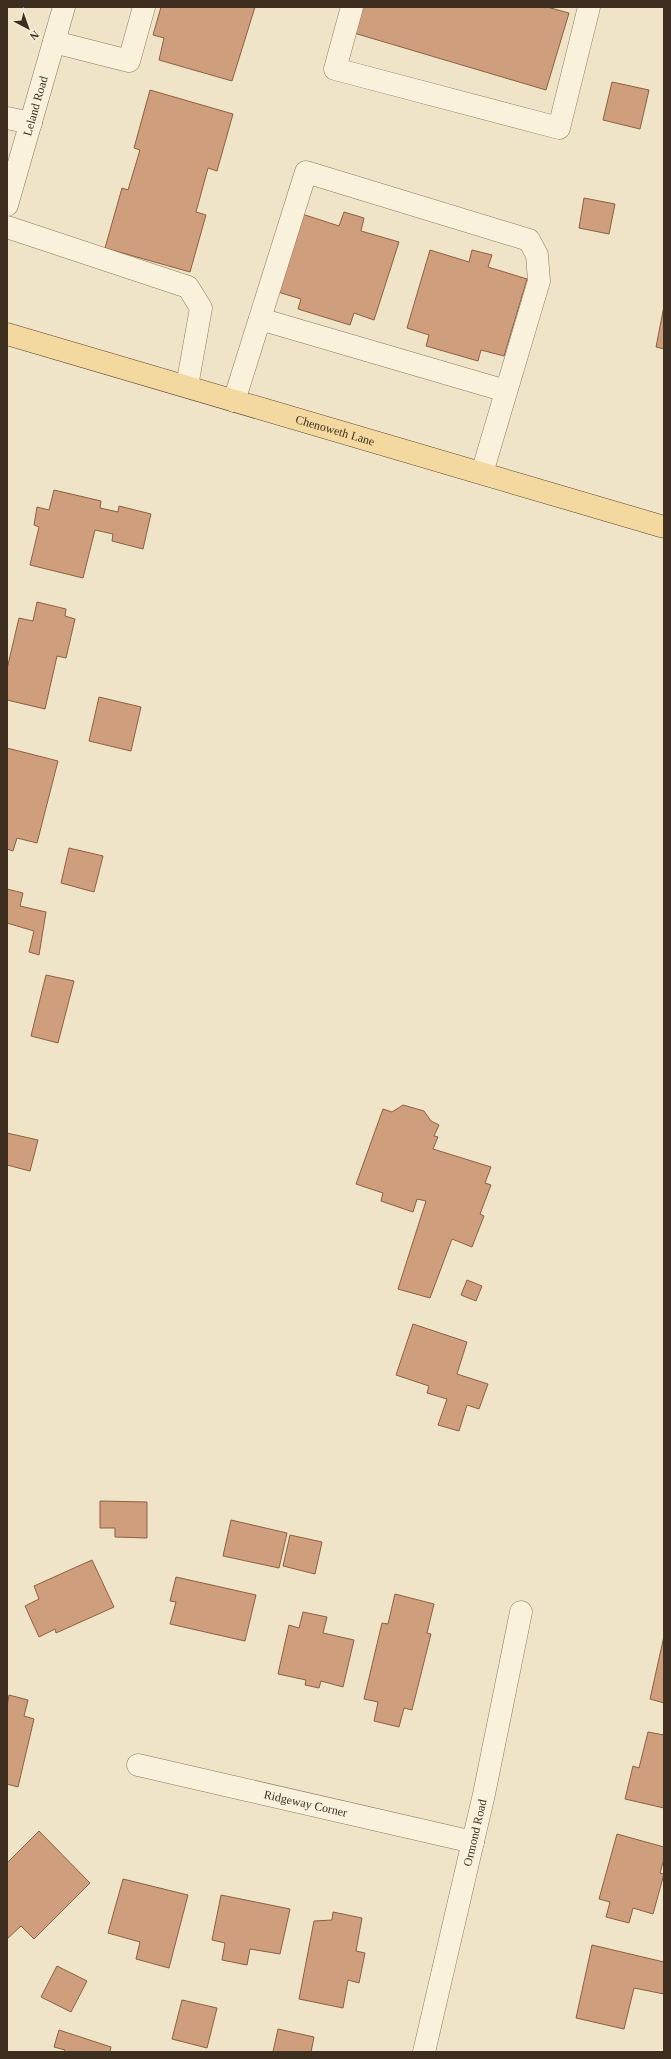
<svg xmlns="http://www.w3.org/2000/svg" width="671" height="2059" viewBox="0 0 671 2059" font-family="Georgia,serif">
<rect width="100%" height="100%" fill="#f0e4c8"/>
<!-- building -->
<g fill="#cf9f7d" stroke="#8d5f41">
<path d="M161 7H255L232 81 159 60 164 38 153 35Z"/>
<path d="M362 7H547L569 13 546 90 354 33Z"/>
<path d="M612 82 649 90 640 129 603 120Z"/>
<path d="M150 90 233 114 217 171 208 168 196 212 206 215 190 272 105 248 122 188 128 190 140 150 134 148Z"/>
<path d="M584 198 615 204 609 234 579 228Z"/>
<path d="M344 212 364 218 361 231 399 242 374 320 354 313 350 325 298 309 301 299 278 292 302 214 339 226Z"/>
<path d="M430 250 469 262 472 250 492 255 488 267 527 279 504 356 481 350 478 361 426 346 429 335 407 328Z"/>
<path d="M664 306V349L656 347Z"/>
<path d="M54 490 101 501 100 508 118 512 119 506 151 514 143 549 112 541 113 534 95 530 83 578 30 565 39 527 34 525 37 507 49 510Z"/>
<path d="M37 602 66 609 65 616 75 619 66 658 57 656 45 709 7 700V669L19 618 33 621Z"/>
<path d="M99 697 141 707 131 751 89 741Z"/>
<path d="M7 748 58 761 37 843 17 838 13 851 7 849Z"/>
<path d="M69 848 103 856 94 892 61 883Z"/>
<path d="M7 889 23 893 20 906 46 912 39 955 29 952 34 931 7 923Z"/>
<path d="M46 975 74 981 58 1043 31 1036Z"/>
<path d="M403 1105 424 1111 431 1121 439 1125 434 1136 438 1137 433 1149 491 1167 485 1183 491 1185 480 1214 484 1216 472 1247 452 1239 430 1298 398 1289 426 1201 417 1199 413 1212 381 1201 383 1193 356 1184 383 1109 392 1112Z"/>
<path d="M7 1133 38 1140 30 1171 7 1165Z"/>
<path d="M467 1280 482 1286 476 1301 461 1295Z"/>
<path d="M413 1324 467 1342 457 1374 488 1384 479 1409 467 1405 459 1431 438 1425 447 1399 427 1393 429 1386 396 1375Z"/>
<path d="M100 1501 147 1502V1538L115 1537V1528H100Z"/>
<path d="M231 1520 287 1533 279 1568 223 1556Z"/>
<path d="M290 1535 322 1542 315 1574 283 1566Z"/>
<path d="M92 1560 114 1607 56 1633 55 1629 39 1637 25 1606 39 1599 34 1586Z"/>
<path d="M176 1577 256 1595 245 1641 170 1624 176 1602 170 1601Z"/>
<path d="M395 1594 434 1604 427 1633 431 1634 412 1710 404 1708 399 1727 374 1721 378 1702 364 1699 382 1623 388 1624Z"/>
<path d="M303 1612 327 1617 323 1633 354 1640 343 1687 321 1681 319 1688 305 1685 306 1680 278 1674 289 1625 299 1628Z"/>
<path d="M664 1636V1703L650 1699Z"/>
<path d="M9 1695 28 1700 24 1716 34 1719 18 1787 7 1784V1706Z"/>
<path d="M648 1732 664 1735V1808L625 1799 633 1766 639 1768Z"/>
<path d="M39 1831 90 1883 34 1939 21 1926 7 1939V1863Z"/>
<path d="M617 1834 664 1847V1859L660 1873 664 1874 653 1914 633 1908 629 1923 606 1917 610 1902 599 1899Z"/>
<path d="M123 1879 188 1895 169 1968 136 1959 140 1942 108 1933Z"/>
<path d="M221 1895 290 1909 280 1954 250 1949 247 1965 222 1960 225 1943 212 1940Z"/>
<path d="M333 1912 362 1918 356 1951 365 1953 359 1983 348 1980 343 2008 299 1999 314 1921 332 1920Z"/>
<path d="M592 1945 664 1962V1994L634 1988 624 2029 576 2018Z"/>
<path d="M57 1966 87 1981 71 2012 41 1997Z"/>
<path d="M182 2000 217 2008 207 2048 172 2039Z"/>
<path d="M278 2029 314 2037 311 2052H273Z"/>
<path d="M59 2030 111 2047 110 2052H64L65 2050 54 2047Z"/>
</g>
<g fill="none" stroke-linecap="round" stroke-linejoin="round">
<defs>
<g id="minor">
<path d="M352 7 335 69 559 128 589 7"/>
<path d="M54 42 129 61 144 7"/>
<path d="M7 118 31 123"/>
<path id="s1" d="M7 205 64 7"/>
<path d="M7 227 188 287 201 308 187 386"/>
<path d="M260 319 506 391"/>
<path d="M234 401 306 172 529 240 537 255 539 281 482 473"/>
<path id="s2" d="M138 1765 473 1842"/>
<path id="s3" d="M424 2052 484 1794 521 1612"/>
</g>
<g id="major">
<path id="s4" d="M7 334 664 527"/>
</g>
</defs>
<!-- minor casing -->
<use href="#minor" stroke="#8d765c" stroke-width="23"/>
<!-- major casing -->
<use href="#major" stroke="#5b4430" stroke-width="23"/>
<!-- minor -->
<use href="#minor" stroke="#faf1dc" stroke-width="22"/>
<!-- major -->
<use href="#major" stroke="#f3d9a0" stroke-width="22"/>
</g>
<g text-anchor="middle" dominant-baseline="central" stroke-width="3" stroke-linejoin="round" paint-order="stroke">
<!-- street labels -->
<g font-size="12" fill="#3d2e20" stroke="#f7eed8">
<text stroke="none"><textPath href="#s1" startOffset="103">Leland Road</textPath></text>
<text stroke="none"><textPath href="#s4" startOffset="342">Chenoweth Lane</textPath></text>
<text stroke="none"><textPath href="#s2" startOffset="172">Ridgeway Corner</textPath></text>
<text stroke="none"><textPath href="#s3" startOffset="225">Ormond Road</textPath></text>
</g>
</g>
<!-- border -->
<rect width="671" height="2059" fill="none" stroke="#3d2e20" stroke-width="16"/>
<!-- north arrow -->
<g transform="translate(28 28) rotate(139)" stroke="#f7eed8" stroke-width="3" paint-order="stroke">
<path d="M0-3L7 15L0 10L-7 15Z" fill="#3d2e20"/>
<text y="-6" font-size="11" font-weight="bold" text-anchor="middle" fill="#3d2e20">N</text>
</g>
</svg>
